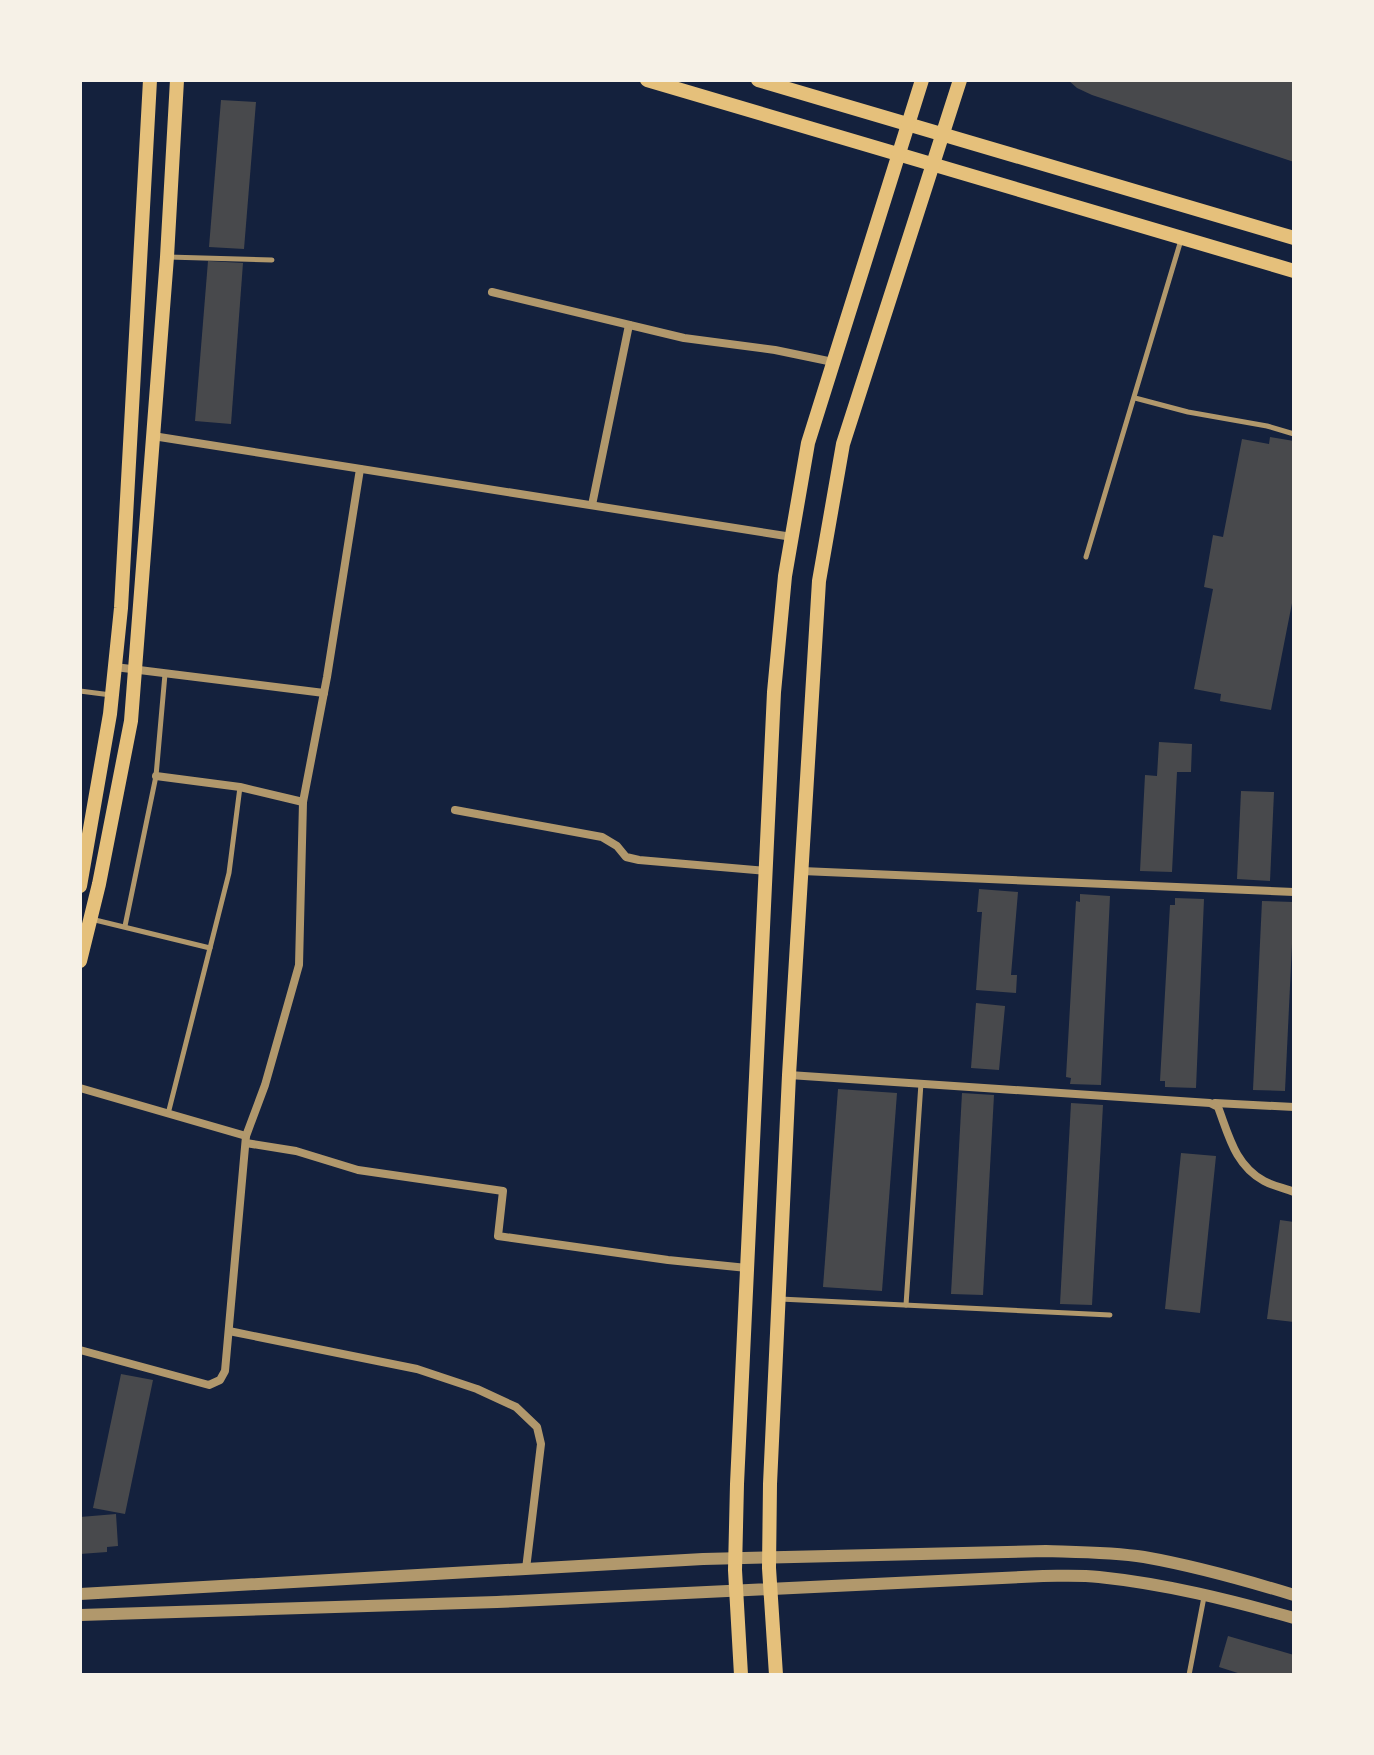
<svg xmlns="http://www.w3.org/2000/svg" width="1374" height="1755" viewBox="0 0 1374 1755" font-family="Helvetica,sans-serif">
<rect width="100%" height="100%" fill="#14213d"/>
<!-- building -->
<g fill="#48494c">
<path d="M1068 80H1294V162L1092 95 1077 88Z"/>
<path d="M221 100 256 102 244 249 209 247Z"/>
<path d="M208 261 243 263 231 424 195 421Z"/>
<path d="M1270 437 1294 441V593L1271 710 1220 701 1221 694 1194 689 1213 589 1204 587 1213 535 1223 537 1242 439 1269 444Z"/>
<path d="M1159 742 1192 744 1191 772H1177L1172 872 1140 871 1145 775 1157 776Z"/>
<path d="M1241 791 1274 792 1270 881 1237 879Z"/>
<path d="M979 889 1018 892 1011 975H1017L1016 993 976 990 982 912H977Z"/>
<path d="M1080 894 1110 896 1101 1085 1070 1084 1071 1078 1066 1077 1076 901 1080 902Z"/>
<path d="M1175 898 1204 899 1196 1088 1165 1087V1081H1160L1170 905H1175Z"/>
<path d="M1262 901 1294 902 1285 1091 1253 1090Z"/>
<path d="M976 1003 1005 1006 999 1070 971 1068Z"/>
<path d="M838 1089 897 1093 882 1291 823 1287Z"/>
<path d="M962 1093 994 1095 983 1295 951 1294Z"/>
<path d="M1071 1103 1103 1105 1092 1305 1060 1304Z"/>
<path d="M1181 1153 1216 1156 1200 1313 1165 1309Z"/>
<path d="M1280 1220 1294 1222V1322L1267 1319Z"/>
<path d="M121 1374 153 1380 125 1514 93 1508Z"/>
<path d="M116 1514 118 1546 107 1547V1552L80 1554V1517Z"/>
<path d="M1228 1636 1294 1655V1675H1244L1219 1667Z"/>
</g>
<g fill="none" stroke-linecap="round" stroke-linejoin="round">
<!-- service -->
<g stroke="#b1986c" stroke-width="5">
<path d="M168 257 272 260"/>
<path d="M1135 398 1188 412 1267 426 1294 434"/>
<path d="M1086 557 1181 240"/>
<path d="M80 691 111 695"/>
<path d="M91 919 210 948"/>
<path d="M125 926 156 776 165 674"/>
<path d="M168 1114 229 873 240 787"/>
<path d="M780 1299 1110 1315"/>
<path d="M906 1305 921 1083"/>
<path d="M1189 1675 1204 1597"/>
</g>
<!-- minor -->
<g stroke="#b1986c" stroke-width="8">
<path d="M492 292 684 338 775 350 833 362"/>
<path d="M153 436 792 537"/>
<path d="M592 505 629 325"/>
<path d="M115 667 324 693"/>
<path d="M156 776 240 787 303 802"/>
<path d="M455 810 602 837 617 846 626 857 639 860 766 871"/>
<path d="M802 871 1294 892"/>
<path d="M789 1075 1210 1103 1218 1107C1229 1136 1235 1165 1264 1181 1273 1186 1284 1188 1294 1192"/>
<path d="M80 1088 246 1136"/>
<path d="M1215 1103 1294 1107"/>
<path d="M246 1143 296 1151 358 1170 503 1191 498 1236 668 1260 747 1268"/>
<path d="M229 1331 417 1369 477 1389 516 1407 537 1427 541 1444 526 1569"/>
<path d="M80 1350 209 1385 220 1380 225 1371 246 1136 265 1085 299 965 303 802 327 677 360 469"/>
</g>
<!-- tertiary -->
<g stroke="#b1986c" stroke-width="12">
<path d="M80 1594 703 1559 1046 1551C1079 1552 1112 1552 1144 1557 1195 1566 1245 1580 1294 1595"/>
<path d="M80 1615 497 1602 1043 1576C1062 1576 1081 1575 1099 1577 1166 1584 1230 1600 1294 1618"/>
</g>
<!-- secondary -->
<g stroke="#e5c07b" stroke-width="14">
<path d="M647 80 1294 271"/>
<path d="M758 80 1294 238"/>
<path d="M80 886 110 714 121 608 150 80"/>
<path d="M80 961 99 884 131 721 167 257 177 80"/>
<path d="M741 1675 735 1570 737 1484 774 692 785 576 808 443 922 80"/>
<path d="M776 1675 769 1568 770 1484 789 1075 819 581 843 444 960 80"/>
</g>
</g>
<!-- border -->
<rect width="1374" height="1755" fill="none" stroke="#f6f1e7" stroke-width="164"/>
</svg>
